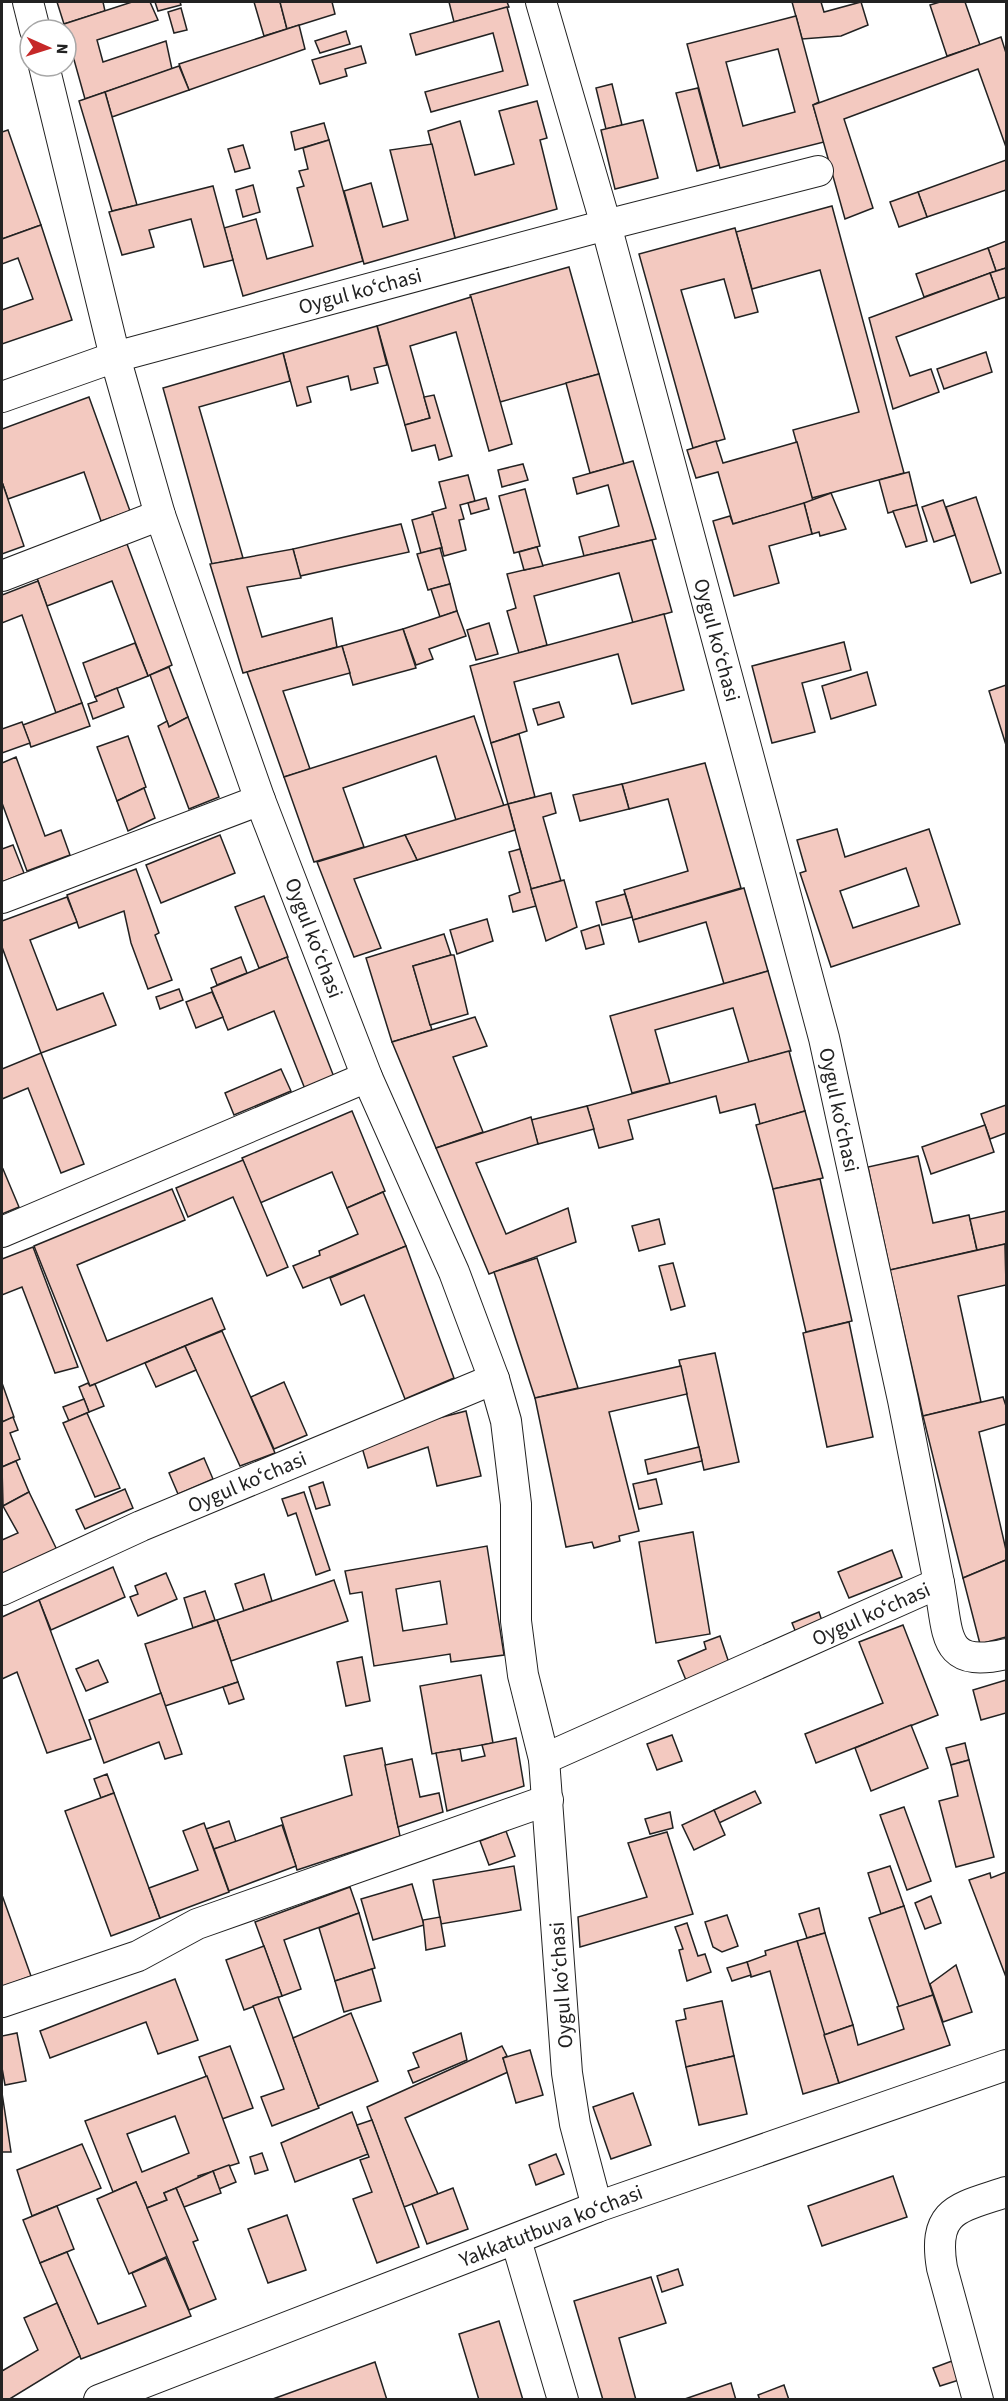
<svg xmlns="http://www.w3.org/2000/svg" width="1008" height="2401" viewBox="0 0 1008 2401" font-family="'Source Sans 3',sans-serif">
<rect width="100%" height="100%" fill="#fff"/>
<!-- building -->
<g fill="#f3c9c0" stroke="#222" stroke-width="1.5" fill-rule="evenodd">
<path d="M57 2H103L105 11 64 24Z"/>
<path d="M132 2H150L158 20 97 40 103 62 166 41 172 69 85 99 64 24Z"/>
<path d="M155 2H180L181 5 158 11Z"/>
<path d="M254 2H280L287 29 264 36Z"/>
<path d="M280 2H332L335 14 287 29Z"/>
<path d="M449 2H507L509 7 454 22Z"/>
<path d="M792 2H821L824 12 861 2 868 25 841 36 802 39Z"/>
<path d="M940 2H965L980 45 947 56 930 5Z"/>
<path d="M507 7 528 85 431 112 425 92 503 71 493 33 416 55 410 34Z"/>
<path d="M181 8 187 30 174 33 168 12Z"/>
<path d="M796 16 819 102 813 105 824 142 720 168 687 44ZM778 49 795 112 743 126 726 62Z"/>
<path d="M299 25 305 49 189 90 179 64Z"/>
<path d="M346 31 350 44 320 53 315 41Z"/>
<path d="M1001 37 1006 53V147L978 69 844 119 873 208 845 219 813 105Z"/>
<path d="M361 46 366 63 345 69 347 76 320 84 312 60Z"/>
<path d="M179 66 189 90 112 117 105 92Z"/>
<path d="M612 84 622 125 606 129 596 88Z"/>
<path d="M698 88 719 165 697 171 676 93Z"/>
<path d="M105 92 137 205 112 211 79 101Z"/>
<path d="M537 101 547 138 540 140 557 209 455 238 428 131 460 121 475 175 514 164 499 111Z"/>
<path d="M643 120 658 178 615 189 601 130Z"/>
<path d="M324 123 329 140 295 150 291 132Z"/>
<path d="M8 130 41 225 2 239V132Z"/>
<path d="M329 140 363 261 243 296 224 228 256 219 267 259 313 246 297 188 304 186 299 171 308 169 303 148Z"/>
<path d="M432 144 455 238 364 264 344 191 371 183 383 227 408 220 390 150Z"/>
<path d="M243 145 250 168 235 172 228 149Z"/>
<path d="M1006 160V190L927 217 918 192Z"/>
<path d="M253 185 260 212 243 217 236 190Z"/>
<path d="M213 186 233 260 204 267 191 219 149 230 154 247 122 255 109 212Z"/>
<path d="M918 192 927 217 899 227 890 202Z"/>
<path d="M832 206 904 473 812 498 793 430 859 412 820 270 752 289 736 232Z"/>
<path d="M41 225 72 320 2 344V310L33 299 18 258 2 264V239Z"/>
<path d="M735 228 758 312 735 318 724 279 681 290 725 439 693 448 639 254Z"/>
<path d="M1006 241V268L996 271 988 248Z"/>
<path d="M988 248 996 271 924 297 916 274Z"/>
<path d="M569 267 599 374 500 402 470 295Z"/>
<path d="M1006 268V297L999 299 990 273Z"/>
<path d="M990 273 999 299 896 337 910 376 931 369 939 392 893 409 869 318Z"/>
<path d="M471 297 512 444 489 451 456 332 410 346 430 418 405 425 377 326Z"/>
<path d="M377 326 387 365 374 368 378 383 351 390 348 376 307 387 311 402 297 406 283 353Z"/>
<path d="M986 352 992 372 944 389 937 369Z"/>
<path d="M283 353 290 381 199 407 243 558 212 564 163 388Z"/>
<path d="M599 374 624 464 590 473 566 383Z"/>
<path d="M434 395 452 456 439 460 435 445 412 451 405 425 430 418 424 397Z"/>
<path d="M89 397 130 511 101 521 84 472 8 499 2 482V429Z"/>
<path d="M716 441 723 463 797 442 813 501 733 524 718 472 696 478 687 450Z"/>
<path d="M633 461 656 539 584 556 579 537 619 526 608 485 577 494 573 478Z"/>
<path d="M523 464 528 480 502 487 498 470Z"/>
<path d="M909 472 917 505 888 513 879 480Z"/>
<path d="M468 475 475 501 460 505 464 519 459 520 466 550 444 556 432 512 446 508 439 482Z"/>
<path d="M2 482 24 546 2 554Z"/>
<path d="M525 489 540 546 514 553 499 496Z"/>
<path d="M831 493 846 529 820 536 819 532 812 534 804 503Z"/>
<path d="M976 497 1001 573 971 583 946 507Z"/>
<path d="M486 498 489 509 471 514 468 503Z"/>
<path d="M943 500 955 535 934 542 922 507Z"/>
<path d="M804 503 812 534 769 546 779 583 734 596 713 521 730 516 733 524Z"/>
<path d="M917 505 927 541 906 547 893 511Z"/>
<path d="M433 514 442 548 421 553 412 520Z"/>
<path d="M401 524 409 552 300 576 293 549Z"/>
<path d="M652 540 672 612 633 623 619 573 534 596 547 645 519 653 507 611 516 608 507 574Z"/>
<path d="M127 544 172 665 148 676 112 581 47 606 37 578Z"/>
<path d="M537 547 543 566 524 570 519 552Z"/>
<path d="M440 548 450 584 428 590 417 554Z"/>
<path d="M293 549 301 578 247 587 262 637 332 618 337 647 243 673 210 564Z"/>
<path d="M38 581 82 703 56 713 22 615 2 623V595Z"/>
<path d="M450 584 457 611 440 617 431 589Z"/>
<path d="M457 611 466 636 429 649 433 659 416 665 403 629Z"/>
<path d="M664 614 684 690 632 704 618 654 514 682 527 731 491 743 470 666Z"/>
<path d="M489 623 498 654 476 660 467 630Z"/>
<path d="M403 629 416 668 353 685 342 646Z"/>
<path d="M844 642 851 670 802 683 815 732 772 743 752 666Z"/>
<path d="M135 643 148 676 95 697 83 663Z"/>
<path d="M342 646 350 673 283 691 310 769 284 777 247 672Z"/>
<path d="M169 667 188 717 169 727 150 675Z"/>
<path d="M867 672 876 705 831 719 822 686Z"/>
<path d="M1006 685V745L989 691Z"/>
<path d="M117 688 124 707 93 719 88 704 97 701 95 697Z"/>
<path d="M559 702 564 717 538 725 533 709Z"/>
<path d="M82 703 90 726 31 747 23 725Z"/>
<path d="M474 716 504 806 456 820 436 756 343 788 364 847 314 862 284 777Z"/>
<path d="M188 717 219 797 189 809 158 726 167 721 169 727Z"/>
<path d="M22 722 30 743 2 753V729Z"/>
<path d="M519 734 535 797 508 804 491 743Z"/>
<path d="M128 736 146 787 117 801 97 747Z"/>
<path d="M16 757 45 836 61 830 70 855 27 871 2 803V763Z"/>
<path d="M705 763 741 888 633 920 624 890 688 871 668 799 629 809 622 784Z"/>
<path d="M622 784 629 809 580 821 573 795Z"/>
<path d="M144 788 155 818 128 831 117 801Z"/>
<path d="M551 793 556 813 543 817 561 881 531 889 508 804Z"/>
<path d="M508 804 515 830 417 860 405 835Z"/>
<path d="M837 829 845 857 929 829 960 924 831 967 800 873 806 871 797 840ZM906 868 919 906 853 928 840 891Z"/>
<path d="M220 835 235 873 161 903 146 865Z"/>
<path d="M405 835 417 860 354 879 381 948 354 957 317 862Z"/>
<path d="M13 845 24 873 2 882V849Z"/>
<path d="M520 849 536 906 513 912 509 896 520 892 509 852Z"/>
<path d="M136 869 159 933 155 935 172 980 148 989 131 943 124 911 79 928 67 895Z"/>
<path d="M564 880 577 927 546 941 531 889Z"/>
<path d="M744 888 768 971 724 984 706 922 639 942 633 920Z"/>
<path d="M625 894 632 917 602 925 596 902Z"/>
<path d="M264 896 288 957 259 968 235 907Z"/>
<path d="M67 897 77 922 30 940 57 1010 103 993 116 1025 41 1053 2 947V921Z"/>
<path d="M487 919 493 941 457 954 450 930Z"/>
<path d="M599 925 604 944 586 949 581 931Z"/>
<path d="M444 934 451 955 413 966 432 1030 392 1042 366 958Z"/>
<path d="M451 955H454L468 1014 430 1025 413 966Z"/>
<path d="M241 957 247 973 217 985 211 969Z"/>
<path d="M287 957 334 1077 305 1089 274 1011 228 1030 211 988Z"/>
<path d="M768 971 791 1051 749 1062 733 1008 655 1030 670 1083 632 1093 610 1016Z"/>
<path d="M179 989 183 1000 160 1009 156 997Z"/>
<path d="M212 992 223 1017 196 1028 186 1002Z"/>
<path d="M475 1017 487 1046 453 1057 483 1132 436 1148 392 1042Z"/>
<path d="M789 1051 805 1111 760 1124 755 1104 720 1113 716 1096 628 1120 633 1139 599 1148 587 1106Z"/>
<path d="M41 1053 84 1164 61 1173 28 1088 2 1099V1069Z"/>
<path d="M281 1069 291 1091 234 1115 225 1093Z"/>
<path d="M1006 1105V1133L990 1139 981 1114Z"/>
<path d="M587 1106 594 1129 538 1144 531 1120Z"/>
<path d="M352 1111 385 1191 347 1208 332 1172 260 1203 242 1158Z"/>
<path d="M805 1111 823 1178 773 1189 756 1125Z"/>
<path d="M531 1117 538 1144 476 1163 506 1234 568 1208 576 1242 489 1274 436 1148Z"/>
<path d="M985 1125 994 1152 931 1174 922 1147Z"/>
<path d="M918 1156 933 1223 969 1215 977 1250 890 1270 868 1167Z"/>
<path d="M243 1160 288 1267 267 1276 233 1197 188 1217 176 1188Z"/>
<path d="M3 1169 19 1207 2 1214V1170Z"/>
<path d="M820 1179 852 1321 806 1332 773 1189Z"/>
<path d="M172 1189 185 1220 77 1265 107 1341 212 1298 225 1329 90 1386 34 1246Z"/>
<path d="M383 1192 406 1246 303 1288 293 1266 320 1255 319 1251 358 1234 347 1208Z"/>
<path d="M1006 1211V1244L977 1250 970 1219Z"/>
<path d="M659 1219 665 1244 639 1251 632 1226Z"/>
<path d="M1005 1244 1006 1285 958 1296 981 1402 923 1416 890 1270Z"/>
<path d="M406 1246 454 1378 405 1399 364 1295 341 1305 330 1278Z"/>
<path d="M33 1247 78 1367 55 1373 22 1287 2 1295V1259Z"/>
<path d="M537 1258 578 1388 535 1398 494 1272Z"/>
<path d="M673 1263 685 1306 671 1310 659 1266Z"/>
<path d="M849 1322 873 1437 827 1447 803 1333Z"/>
<path d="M222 1331 275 1453 240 1466 185 1346Z"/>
<path d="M185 1346 196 1370 156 1387 145 1363Z"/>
<path d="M715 1353 739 1462 704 1470 679 1360Z"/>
<path d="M681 1366 687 1394 609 1412 639 1531 619 1536 620 1541 594 1548 592 1542 566 1547 535 1398Z"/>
<path d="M284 1382 307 1435 274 1449 251 1397Z"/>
<path d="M2 1383 14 1417 2 1422Z"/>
<path d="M88 1383 90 1386 95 1384 104 1406 89 1412 79 1387Z"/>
<path d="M1003 1397 1006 1406V1424L979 1432 1006 1550V1560L963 1578 923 1416Z"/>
<path d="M84 1399 89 1412 69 1421 63 1407Z"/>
<path d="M466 1411 481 1476 437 1486 428 1447 368 1468 361 1444 423 1422Z"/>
<path d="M87 1413 120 1488 95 1497 63 1423Z"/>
<path d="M13 1417 18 1430 10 1433 20 1459 2 1467V1422Z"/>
<path d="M699 1447 702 1461 648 1474 645 1460Z"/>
<path d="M204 1458 213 1479 178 1494 169 1473Z"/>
<path d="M16 1461 29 1492 3 1506 2 1467Z"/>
<path d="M656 1479 662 1504 639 1509 633 1484Z"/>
<path d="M323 1482 330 1505 316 1509 309 1487Z"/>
<path d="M125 1489 133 1508 85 1529 76 1510Z"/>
<path d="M29 1492 58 1552 2 1575V1540L18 1533 3 1506Z"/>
<path d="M304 1492 330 1570 316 1575 296 1513 288 1516 282 1499Z"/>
<path d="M693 1532 710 1634 656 1643 639 1542Z"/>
<path d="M487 1546 504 1655 451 1662 450 1654 374 1666 362 1592 350 1594 345 1571ZM440 1581 447 1624 403 1631 396 1589Z"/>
<path d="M892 1550 902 1577 849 1598 838 1572Z"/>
<path d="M1006 1560V1637L980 1644 963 1578Z"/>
<path d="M113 1567 125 1597 51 1630 39 1600Z"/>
<path d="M166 1573 177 1599 138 1616 130 1597 138 1594 135 1586Z"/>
<path d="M264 1574 272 1601 244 1611 235 1584Z"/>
<path d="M334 1580 348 1621 231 1661 217 1620Z"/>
<path d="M205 1591 215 1620 193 1628 184 1598Z"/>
<path d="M39 1600 91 1739 47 1753 17 1672 2 1679V1617Z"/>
<path d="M819 1612 825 1630 799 1640 792 1623Z"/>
<path d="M217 1620 238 1682 165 1706 145 1644Z"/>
<path d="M903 1625 938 1715 816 1763 805 1734 883 1703 859 1642Z"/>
<path d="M720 1636 730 1666 688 1685 678 1661 706 1649 704 1642Z"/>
<path d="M362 1657 370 1701 346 1706 337 1662Z"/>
<path d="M98 1660 108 1682 86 1691 76 1669Z"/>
<path d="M481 1675 493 1743 432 1754 420 1686Z"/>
<path d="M1006 1680V1713L981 1720 973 1690Z"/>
<path d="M238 1682 244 1699 229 1704 223 1687Z"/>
<path d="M161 1693 182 1754 165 1759 159 1742 104 1763 89 1720Z"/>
<path d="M911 1725 928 1768 871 1791 855 1748Z"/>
<path d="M672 1735 682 1761 657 1770 647 1744Z"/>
<path d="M516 1738 524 1786 447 1811 436 1753 460 1749 462 1761 485 1756 482 1745Z"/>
<path d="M965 1743 969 1760 951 1765 946 1748Z"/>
<path d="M382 1748 400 1836 297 1870 281 1818 352 1795 344 1756Z"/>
<path d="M412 1759 420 1797 439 1793 443 1812 398 1827 385 1765Z"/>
<path d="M969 1760 994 1857 956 1867 939 1801 958 1796 951 1765Z"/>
<path d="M107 1774 114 1793 101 1798 94 1779Z"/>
<path d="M755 1791 761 1803 719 1823 714 1810Z"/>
<path d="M114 1793 160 1918 111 1936 65 1811Z"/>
<path d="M904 1807 931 1881 907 1890 880 1815Z"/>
<path d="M714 1810 725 1835 694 1850 682 1825Z"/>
<path d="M670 1812 673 1828 650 1834 645 1819Z"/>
<path d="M229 1821 236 1842 214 1849 206 1829Z"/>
<path d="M204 1823 229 1892 160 1918 149 1888 198 1870 183 1831Z"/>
<path d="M282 1825 296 1866 229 1891 214 1849Z"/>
<path d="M506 1831 515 1856 489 1865 480 1841Z"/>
<path d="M667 1832 693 1914 580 1947 578 1917 647 1897 628 1843Z"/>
<path d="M514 1866 521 1910 441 1924 433 1880Z"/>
<path d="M890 1866 904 1906 881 1914 868 1873Z"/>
<path d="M1006 1872V1977L969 1880 990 1873 991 1878Z"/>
<path d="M412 1884 424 1925 373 1940 361 1899Z"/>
<path d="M350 1887 359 1913 284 1940 301 1989 282 1996 255 1922Z"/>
<path d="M2 1895 31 1976 2 1987Z"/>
<path d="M931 1896 941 1923 925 1929 915 1903Z"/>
<path d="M904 1906 933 1995 899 2007 869 1918Z"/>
<path d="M819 1908 825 1933 807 1938 799 1914Z"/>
<path d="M359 1913 375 1968 335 1981 319 1928Z"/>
<path d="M727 1915 738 1946 722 1952 713 1947 705 1922Z"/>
<path d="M440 1917 445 1946 426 1950 423 1920Z"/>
<path d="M687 1923 698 1956 705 1954 711 1972 687 1981 679 1950 683 1949 675 1927Z"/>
<path d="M825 1933 853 2025 824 2035 797 1941Z"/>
<path d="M797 1941 839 2083 803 2094 770 1971 751 1977 747 1962 766 1955 765 1951Z"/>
<path d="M264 1946 282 1996 244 2010 226 1960Z"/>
<path d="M747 1962 751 1975 732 1981 727 1968Z"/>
<path d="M956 1965 972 2012 943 2022 930 1984Z"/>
<path d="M372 1969 381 2001 344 2012 335 1981Z"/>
<path d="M175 1979 198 2040 158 2054 146 2022 50 2058 40 2031Z"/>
<path d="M933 1995 950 2045 839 2083 824 2035 853 2025 858 2045 904 2029 897 2007Z"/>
<path d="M278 1997 319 2108 272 2126 261 2097 284 2089 253 2006Z"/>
<path d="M722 2001 734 2056 686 2067 676 2021 686 2019 684 2009Z"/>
<path d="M351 2013 378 2081 318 2106 293 2038Z"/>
<path d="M17 2033 26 2081 5 2085 2 2068V2036Z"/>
<path d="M461 2033 467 2060 413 2083 408 2071 419 2067 413 2053Z"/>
<path d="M230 2046 253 2108 222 2119 199 2057Z"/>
<path d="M502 2046 507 2056 503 2058 508 2072 405 2118 438 2194 404 2207 367 2107Z"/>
<path d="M530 2050 543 2095 516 2103 503 2058Z"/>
<path d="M734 2056 747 2114 699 2125 686 2067Z"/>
<path d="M207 2076 239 2163 198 2176 199 2179 164 2193 167 2200 147 2208 136 2182 113 2192 85 2121ZM175 2116 189 2153 142 2172 127 2134Z"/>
<path d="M2 2093 11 2152H2Z"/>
<path d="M633 2093 651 2145 611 2159 593 2107Z"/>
<path d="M352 2112 368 2154 295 2182 281 2143Z"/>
<path d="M372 2120 419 2247 377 2263 353 2199 372 2192 360 2160 369 2157 357 2125Z"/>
<path d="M82 2144 101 2188 32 2216 17 2170Z"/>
<path d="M262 2153 268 2170 255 2174 250 2157Z"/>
<path d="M556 2154 564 2174 536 2185 529 2165Z"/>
<path d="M229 2165 236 2182 219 2189 213 2171Z"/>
<path d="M213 2171 221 2193 184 2207 176 2188Z"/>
<path d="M893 2176 907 2217 822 2246 808 2206Z"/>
<path d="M136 2182 168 2256 129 2274 97 2199Z"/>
<path d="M176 2188 198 2240 193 2242 216 2299 189 2310 147 2208 167 2200 164 2193Z"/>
<path d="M453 2188 468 2229 427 2244 412 2204Z"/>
<path d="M57 2206 74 2249 40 2263 23 2220Z"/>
<path d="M287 2215 306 2270 268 2283 248 2229Z"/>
<path d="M67 2252 98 2324 146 2306 132 2273 166 2258 191 2316 81 2359 40 2263Z"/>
<path d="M678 2269 683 2285 662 2292 657 2276Z"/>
<path d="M651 2277 666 2323 619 2338 636 2400H603L574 2301Z"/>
<path d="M57 2303 80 2356 8 2400H2V2371L38 2350 24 2318Z"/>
<path d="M499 2321 523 2400H479L459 2334Z"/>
<path d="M952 2361 959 2380 940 2386 933 2368Z"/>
<path d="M375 2362 387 2400H270Z"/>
<path d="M731 2383 736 2400H682Z"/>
<path d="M784 2385 789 2400H760L758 2395Z"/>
</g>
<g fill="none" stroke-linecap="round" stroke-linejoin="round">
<defs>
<g id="street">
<path d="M28 2 35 30"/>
<path d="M541 2 606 225 824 1038 903 1400 939 1583 544 1759"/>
<path d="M44 66 115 357 160 515 260 800 367 1077 454 1272 494 1379 506 1421 516 1504V1621L523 1675 544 1759 567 2073 575 2124 597 2207"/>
<path d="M2 397 115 357 606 225 818 171"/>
<path d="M2 576 160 515"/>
<path d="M2 898 260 800"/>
<path d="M2 1232 367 1077"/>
<path d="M939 1583C949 1634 941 1669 1006 1654"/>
<path d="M2 1590 141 1526 494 1379"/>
<path d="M2 2002 138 1956 197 1924 548 1800"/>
<path d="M516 2240 563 2400"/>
<path d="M99 2400 597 2207 1006 2065"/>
<path d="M978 2400 942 2268C932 2209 959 2208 1006 2192"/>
</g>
</defs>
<!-- street casing -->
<use href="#street" stroke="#222" stroke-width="32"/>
<!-- street -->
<use href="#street" stroke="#fff" stroke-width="30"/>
</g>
<g text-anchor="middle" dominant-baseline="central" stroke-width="4.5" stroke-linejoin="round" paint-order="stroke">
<!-- street labels -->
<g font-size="21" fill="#222" stroke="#fff">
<text transform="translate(360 291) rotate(-15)">Oygul koʻchasi</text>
<text transform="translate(717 640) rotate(75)">Oygul koʻchasi</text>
<text transform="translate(314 938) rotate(69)">Oygul koʻchasi</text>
<text transform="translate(839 1110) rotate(78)">Oygul koʻchasi</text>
<text transform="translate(247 1482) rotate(-23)">Oygul koʻchasi</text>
<text transform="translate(871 1614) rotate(-24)">Oygul koʻchasi</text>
<text transform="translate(561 1985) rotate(-94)">Oygul koʻchasi</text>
<text transform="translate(551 2226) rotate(-21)">Yakkatutbuva koʻchasi</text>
</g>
</g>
<!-- border -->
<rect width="1008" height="2401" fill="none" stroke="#222222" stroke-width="6"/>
<!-- north arrow -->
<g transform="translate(48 48) rotate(93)"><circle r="28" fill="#ffffff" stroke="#a7a7a7" stroke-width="1.5"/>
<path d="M0-4.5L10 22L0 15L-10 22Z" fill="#c62828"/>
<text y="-9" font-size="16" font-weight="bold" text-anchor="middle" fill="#222222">N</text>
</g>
</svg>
